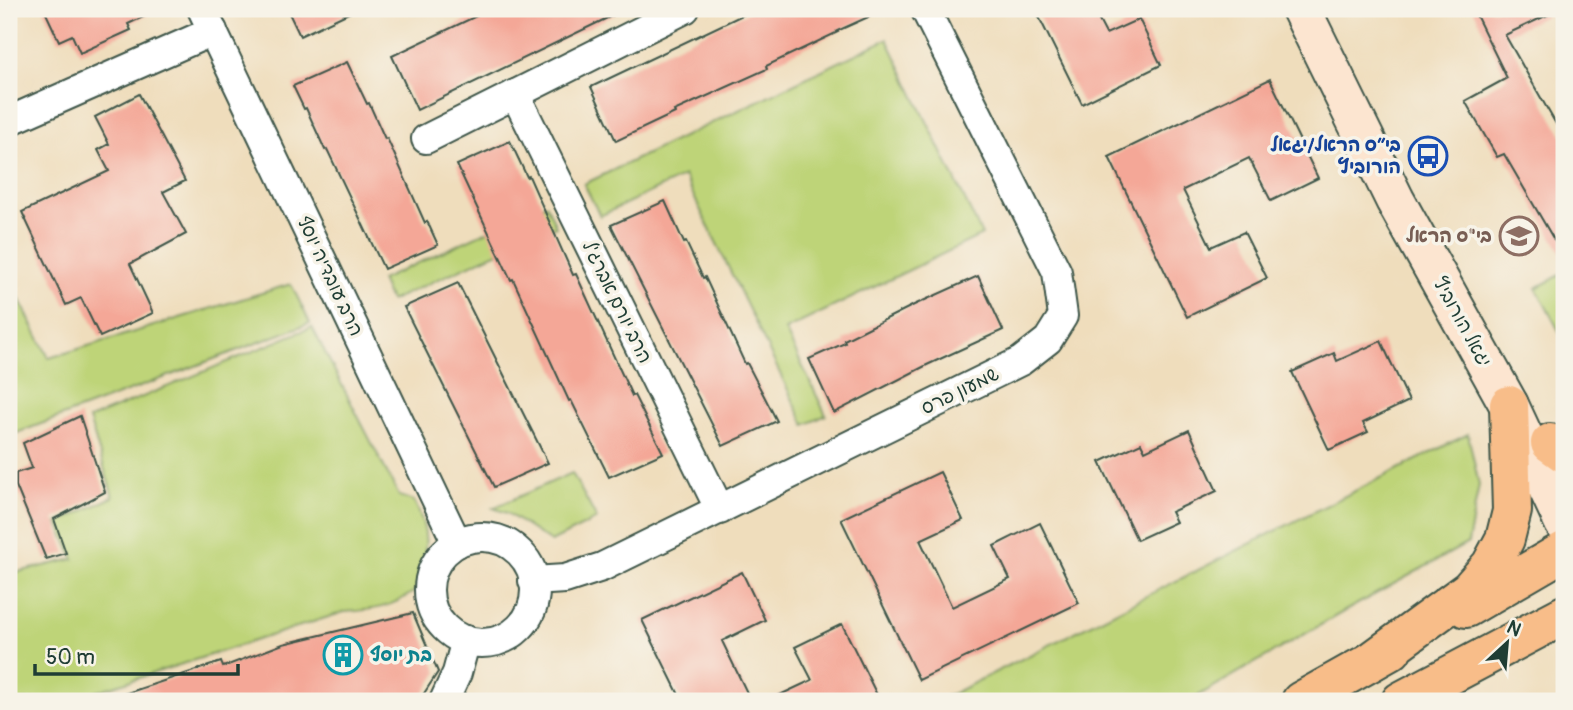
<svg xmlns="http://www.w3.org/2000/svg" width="1573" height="710" viewBox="0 0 1573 710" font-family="Pangolin,'Playpen Sans Hebrew',sans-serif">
<rect width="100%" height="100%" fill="#f7f3e8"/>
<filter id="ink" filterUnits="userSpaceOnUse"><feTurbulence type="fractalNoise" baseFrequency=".0143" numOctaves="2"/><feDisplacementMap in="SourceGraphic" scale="14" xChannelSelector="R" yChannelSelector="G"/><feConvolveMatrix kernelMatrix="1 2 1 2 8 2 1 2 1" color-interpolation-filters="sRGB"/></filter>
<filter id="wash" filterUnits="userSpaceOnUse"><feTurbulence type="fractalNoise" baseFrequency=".00686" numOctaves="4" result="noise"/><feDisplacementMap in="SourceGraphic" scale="28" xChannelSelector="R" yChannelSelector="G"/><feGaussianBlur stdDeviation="1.57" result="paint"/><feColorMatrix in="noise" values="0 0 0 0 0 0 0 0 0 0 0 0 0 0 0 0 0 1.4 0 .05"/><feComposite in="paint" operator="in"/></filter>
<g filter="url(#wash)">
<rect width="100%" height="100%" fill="#efddbc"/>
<!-- green -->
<g fill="#bed478" stroke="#6e8856" stroke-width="2">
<path d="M887 39 982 235 785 330 826 415 805 425 684 176 600 216 584 184Z"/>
<path d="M546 204 556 226 390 301 381 280Z"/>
<path d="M1564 273V340L1536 288Z"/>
<path d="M9 279 49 358 291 284 310 323 9 436Z"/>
<path d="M312 327 399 496 414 501C433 539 425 553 415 591 390 608 374 610 344 612L67 701H9V574L74 559 58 523 113 497 89 419Z"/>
<path d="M1468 434 1479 485 1468 543 1343 612 1189 701H938Z"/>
<path d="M572 473 597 519 551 542 507 513 493 508Z"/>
</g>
<g id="blocks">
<!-- building -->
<g fill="#f4a797">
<path d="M44 9H160L128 24 131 30 80 53 72 35 59 41Z"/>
<path d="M287 9H357L300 36Z"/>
<path d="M491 9H626L417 110 392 56Z"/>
<path d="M755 9H886L837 31 838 32 766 66 767 69 674 111 675 113 616 141 591 87Z"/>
<path d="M1035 9H1093L1106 34 1139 19 1161 65 1082 104Z"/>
<path d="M1473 9H1560L1505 35 1564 138V257L1504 154 1497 157 1465 101 1507 78Z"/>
<path d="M347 62 367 104 369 103 385 139 387 138 425 223 427 221 438 245 384 269 327 149 325 150 306 108 304 109 293 86Z"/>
<path d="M1270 79 1318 178 1271 201 1249 158 1183 190 1211 247 1244 232 1267 278 1187 317 1109 157Z"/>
<path d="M139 94 185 181 163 192 186 234 130 264 153 313 100 337 81 298 66 305 22 212 109 171 98 150 109 144 95 117Z"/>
<path d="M510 141 527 177 529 176 573 275 576 274 632 396 634 395 663 453 609 477 571 400 569 401 513 279 511 280 457 165Z"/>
<path d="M665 201 684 243 686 242 703 278 705 277 745 364 747 363 777 421 723 446 611 225Z"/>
<path d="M978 276 1003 330 927 365 834 413 809 359 845 343 844 340 914 305Z"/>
<path d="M458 283 548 463 494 487 404 307Z"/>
<path d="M1381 341 1409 401 1363 423 1368 432 1329 450 1292 372 1334 353 1337 361Z"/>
<path d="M80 416 105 492 54 519 66 553 46 559 16 486V473L32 468 23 443Z"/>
<path d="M1189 430 1217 491 1171 512 1176 522 1137 540 1100 462 1141 443 1145 451Z"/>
<path d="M940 472 963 520 920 540 952 607 1010 579 994 546 1040 523 1079 603 919 680 841 519Z"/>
<path d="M742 572 765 620 722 641 751 701H682L642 620Z"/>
<path d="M413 613 438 672 419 701H116L115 697 221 662 223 667 283 644Z"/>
<path d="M842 624 880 701H767L812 680 795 647Z"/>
</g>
</g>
</g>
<g filter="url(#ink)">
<use href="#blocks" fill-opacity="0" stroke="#3e5548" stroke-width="2"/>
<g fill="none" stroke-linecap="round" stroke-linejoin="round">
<defs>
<g id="minor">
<path d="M202 9 457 543"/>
<path d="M515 94 720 510"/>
<path d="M9 121 213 31"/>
<path d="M426 139 685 9"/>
<circle cx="482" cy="590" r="53"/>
<path d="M533 581 565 579 602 567 1021 361 1048 340 1063 316 1057 272 925 9"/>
<path d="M444 701 457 673 466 640"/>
</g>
<path id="secondary" d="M1301 9 1395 200 1509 405 1564 523"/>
<g id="trunk">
<path d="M1550 443 1564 453"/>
<path d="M1466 608 1564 551"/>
<path d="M1372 661 1469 590 1491 565 1505 539 1512 511 1509 405"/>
<path d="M1301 701 1392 650"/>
<path d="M1401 701 1564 615"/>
</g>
</defs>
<!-- minor casing -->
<use href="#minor" stroke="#3e5548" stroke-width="32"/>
<!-- secondary casing -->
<use href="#secondary" stroke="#3e5548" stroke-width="42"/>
<!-- trunk casing -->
<use href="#trunk" stroke="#3e5548" stroke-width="42"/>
<!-- minor -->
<use href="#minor" stroke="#fff" stroke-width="28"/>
<!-- secondary -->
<use href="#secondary" stroke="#fce5d0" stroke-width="38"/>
<!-- trunk -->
<use href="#trunk" stroke="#f8bd89" stroke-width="38"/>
</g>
</g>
<!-- icons -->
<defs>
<symbol id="bus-ring" viewBox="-11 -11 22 22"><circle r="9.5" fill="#f7f3e8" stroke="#1a4fb4" stroke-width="1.5"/><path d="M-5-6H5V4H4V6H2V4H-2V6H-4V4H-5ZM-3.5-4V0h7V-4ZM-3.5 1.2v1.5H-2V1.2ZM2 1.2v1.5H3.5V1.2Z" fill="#1a4fb4"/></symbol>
<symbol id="school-ring" viewBox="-11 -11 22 22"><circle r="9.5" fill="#f7f3e8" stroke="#8d6e63" stroke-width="1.5"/><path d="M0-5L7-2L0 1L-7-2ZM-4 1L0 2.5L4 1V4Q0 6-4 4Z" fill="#8d6e63"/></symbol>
<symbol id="building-ring" viewBox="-11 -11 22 22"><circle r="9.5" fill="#f7f3e8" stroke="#0f9aa8" stroke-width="1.5"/><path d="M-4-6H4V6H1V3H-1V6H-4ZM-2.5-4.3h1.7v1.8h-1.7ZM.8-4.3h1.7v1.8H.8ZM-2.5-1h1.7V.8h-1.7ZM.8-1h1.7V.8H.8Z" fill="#0f9aa8"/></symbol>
</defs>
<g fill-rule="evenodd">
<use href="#bus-ring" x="1406" y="134" width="44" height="44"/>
<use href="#school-ring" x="1497" y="214" width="44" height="44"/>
<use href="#building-ring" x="321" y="633" width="44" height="44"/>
</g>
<g text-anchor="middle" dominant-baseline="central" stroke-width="7" stroke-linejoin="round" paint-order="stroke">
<!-- transit labels -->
<g font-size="19" font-weight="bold" fill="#164399" stroke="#f7f3e8" text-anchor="end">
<text x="1401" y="145">בי״ס הראל/יגאל<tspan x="1401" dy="22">הורוביץ</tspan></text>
</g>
<!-- education labels -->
<g font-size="19" font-weight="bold" fill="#785e54" stroke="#f7f3e8" text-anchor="end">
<text x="1492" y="236">בי"ס הראל</text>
</g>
<!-- street labels -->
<g font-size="19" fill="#1f3d34" stroke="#f7f3e8">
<text transform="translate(330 276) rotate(65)">הרב עובדיה יוסף</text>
<text transform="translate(617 302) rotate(64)">הרב יורם אברג'ל</text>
<text transform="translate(1462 322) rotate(61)">יגאל הורוביץ</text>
<text transform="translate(960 391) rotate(-26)">שמעון פרס</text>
</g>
<!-- culture labels -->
<g font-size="19" font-weight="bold" fill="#0d838f" stroke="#f7f3e8" text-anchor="start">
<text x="370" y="655">בת יוסף</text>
</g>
</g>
<!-- margin -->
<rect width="1573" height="710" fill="none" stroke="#f7f3e8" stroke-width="35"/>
<!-- north arrow -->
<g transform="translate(1507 643) rotate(26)" stroke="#f7f3e8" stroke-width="5" paint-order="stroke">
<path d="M0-5L12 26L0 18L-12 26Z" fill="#1f3d34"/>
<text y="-10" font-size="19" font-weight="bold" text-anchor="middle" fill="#1f3d34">N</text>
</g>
<!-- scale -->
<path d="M35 664v10h203v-10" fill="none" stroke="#1f3d34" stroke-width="3.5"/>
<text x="46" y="664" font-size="21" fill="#1f3d34" stroke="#f7f3e8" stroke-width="5" paint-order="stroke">50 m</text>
</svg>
